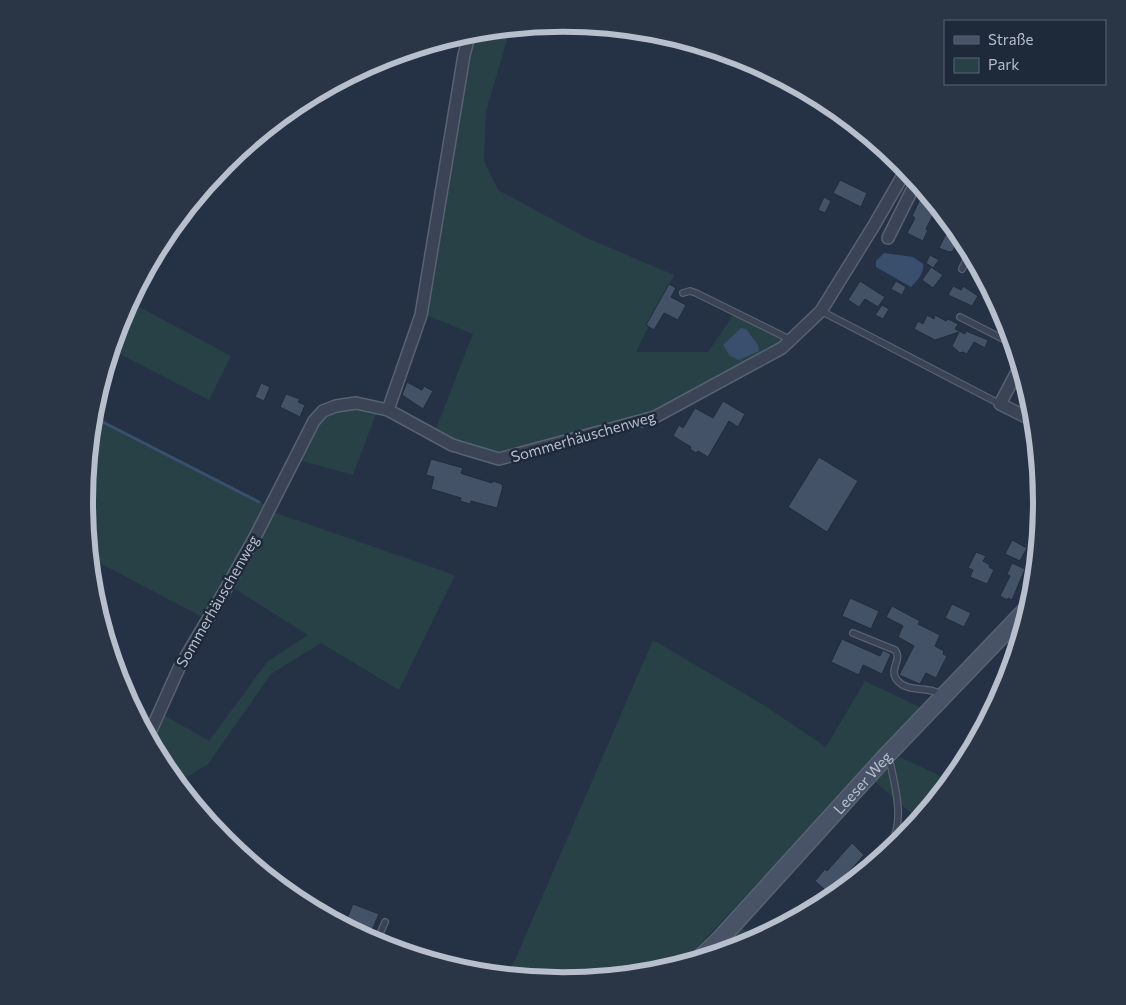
<svg xmlns="http://www.w3.org/2000/svg" width="1126" height="1005" viewBox="0 0 1126 1005" font-family="Commissioner,sans-serif">
<rect width="100%" height="100%" fill="#253245"/>
<!-- green -->
<g fill="#274146">
<path d="M510 29 486 112 484 161 498 190 587 238 674 275 636 352H708L736 311 784 333 778 347 727 375 652 412 613 421 500 455 475 449 435 431 473 334 426 315 446 207 468 56 475 32Z"/>
<path d="M130 302 231 356 209 400 112 350 121 319Z"/>
<path d="M355 407 377 411 353 475 299 460 317 422 327 413Z"/>
<path d="M93 416 267 506 204 618 90 558 84 502Z"/>
<path d="M270 511 455 575 399 690 321 643 271 674 208 764 177 783 165 768 150 741 162 714 209 741 267 662 308 635 232 587Z"/>
<path d="M653 640 762 704 826 747 865 681 924 709 681 964 656 972 563 981 508 976Z"/>
<path d="M900 757 951 781 919 820 873 780Z"/>
<path d="M741 927 758 939 746 945 711 956Z"/>
</g>
<!-- water -->
<g fill="#3a4e6e">
<path d="M884 253 913 257 923 264C925 272 917 281 911 287L876 267V261Z"/>
<path d="M741 328 746 329 758 345 759 351 739 360 730 356 723 345Z"/>
</g>
<g fill="none" stroke-linecap="round" stroke-linejoin="round">
<!-- stream -->
<path stroke="#3a4e6e" stroke-width="3" d="M93 417 259 502"/>
</g>
<!-- building -->
<g fill="#445267" stroke="#212b3b">
<path d="M840 180 867 193 861 207 833 193Z"/>
<path d="M924 191 937 207 926 229 928 230 923 241 907 233 915 218 912 216Z"/>
<path d="M824 197 831 201 825 213 818 210Z"/>
<path d="M946 234 958 240 953 251 949 252 939 248Z"/>
<path d="M930 255 939 260 933 268 926 263Z"/>
<path d="M931 267 943 275 933 288 922 280Z"/>
<path d="M860 281 885 297 878 307 865 299 859 307 848 300Z"/>
<path d="M896 281 906 287 902 295 891 289Z"/>
<path d="M669 284 676 288 671 297 686 305 678 320 664 313 654 330 646 325Z"/>
<path d="M953 286 961 290 963 286 978 296 972 306 948 295Z"/>
<path d="M882 305 889 309 883 319 875 315Z"/>
<path d="M927 315 934 319 935 315 946 321 948 319 958 324 955 329 965 334 966 331 988 340 985 348 974 342 967 354 963 352 960 353 952 346 959 332 935 340 914 329 918 321 923 324Z"/>
<path d="M407 382 422 390 424 386 433 391 423 409 402 395Z"/>
<path d="M261 383 270 387 264 401 255 397Z"/>
<path d="M286 394 300 399 298 402 305 405 300 417 280 407Z"/>
<path d="M723 401 745 414 738 427 729 421 708 457 698 451 696 453 690 449 691 447 673 436 679 425 683 428 695 408 713 418Z"/>
<path d="M819 457 858 481 827 532 788 507Z"/>
<path d="M431 459 463 468 461 473 463 474 492 483 493 481 502 484V486H503L497 508 471 501 470 504 460 501 461 498 431 489 434 477 426 475Z"/>
<path d="M1012 540 1027 548 1020 561 1005 554Z"/>
<path d="M976 552 986 556 983 561 990 565 989 567 994 570 987 584 970 577 973 570 968 568Z"/>
<path d="M1012 563 1025 569 1012 600 1008 598 1007 600 1000 596 1010 576 1007 574Z"/>
<path d="M850 598 879 611 871 629 842 616Z"/>
<path d="M952 604 971 613 964 627 945 618Z"/>
<path d="M892 606 920 621 918 624 940 635 935 646 944 651 943 654 947 656 936 678 926 673 920 684 899 675 914 646 898 637 903 626 886 617Z"/>
<path d="M842 639 880 656 883 650 891 654 882 674 863 665 859 675 831 662Z"/>
<path d="M852 843 864 855 840 882 845 887 833 897 815 881 825 869 827 871Z"/>
<path d="M353 904 379 914 368 939 344 926Z"/>
</g>
<g fill="none" stroke-linecap="round" stroke-linejoin="round">
<defs>
<g id="lane">
<path d="M962 269 968 256 971 255"/>
<path d="M683 293 690 291 696 293 791 340"/>
<path d="M821 311 1000 404"/>
<path d="M960 317 1013 344"/>
<path d="M853 633 895 650C903 660 888 669 897 680 908 694 929 685 942 695"/>
<path d="M879 859C883 854 889 849 892 843 905 816 894 784 889 757"/>
<path d="M376 943 385 922"/>
</g>
<g id="street">
<path d="M888 238 916 182"/>
<path d="M1020 366 1000 404 1034 421"/>
<path d="M388 410 421 315 464 55 470 33"/>
<path d="M148 737 179 668 227 587 255 537 314 421 323 411 336 406 356 403 388 410 452 445 499 459 655 417 782 348 821 311 873 227 906 170"/>
</g>
<g id="secondary">
<path id="s1" d="M698 960 720 939 888 754 1030 606"/>
</g>
</defs>
<!-- lane casing -->
<use href="#lane" stroke="#586271" stroke-width="8"/>
<!-- street casing -->
<use href="#street" stroke="#586271" stroke-width="14"/>
<!-- secondary casing -->
<use href="#secondary" stroke="#586271" stroke-width="19"/>
<!-- lane -->
<use href="#lane" stroke="#3a4454" stroke-width="5.5"/>
<!-- street -->
<use href="#street" stroke="#3a4454" stroke-width="11"/>
<!-- secondary -->
<use href="#secondary" stroke="#485367" stroke-width="16"/>
</g>
<g text-anchor="middle" dominant-baseline="central" stroke-width="5" stroke-linejoin="round" paint-order="stroke">
<!-- street labels -->
<g font-size="15" fill="#b7bfcd" stroke="#1e2939">
<text transform="translate(583 436) rotate(-16)">Sommerhäuschenweg</text>
<text transform="translate(217 601) rotate(-60)">Sommerhäuschenweg</text>
<text stroke="none"><textPath href="#s1" startOffset="242">Leeser Weg</textPath></text>
</g>
</g>
<!-- crop -->
<path d="M0 0H1126V1005H0ZM93 502a470 470 0 1 1 940 0a470 470 0 1 1-940 0Z" fill="#2a3545" fill-rule="evenodd"/>
<path fill="none" stroke="#b7bfcd" stroke-width="6" d="M93 502a470 470 0 1 1 940 0a470 470 0 1 1-940 0Z"/>
<!-- legend -->
<rect x="944" y="20" width="162" height="65" fill="#1e2939" stroke="#5b6574"/>
<rect x="954" y="36" width="25" height="8" fill="#485367" stroke="#5b6574"/>
<text x="988" y="45" font-size="15" fill="#b7bfcd">Straße</text>
<rect x="954" y="58" width="25" height="15" fill="#274146" stroke="#5b6574"/>
<text x="988" y="70" font-size="15" fill="#b7bfcd">Park</text>
</svg>
